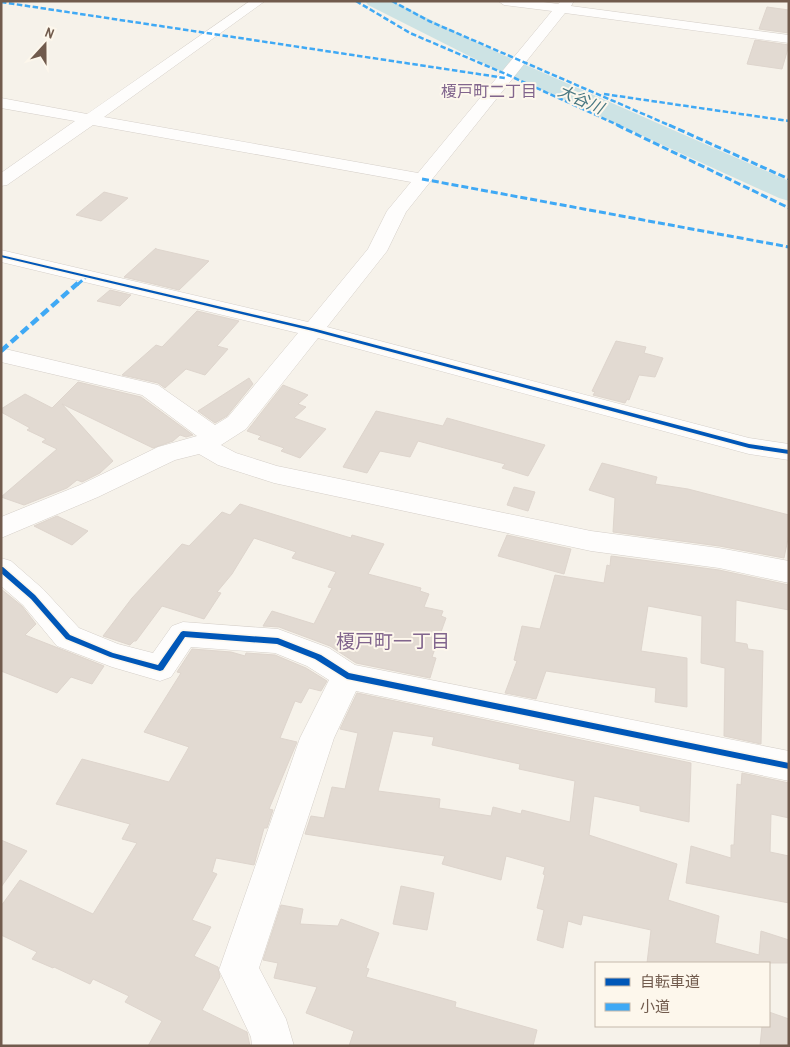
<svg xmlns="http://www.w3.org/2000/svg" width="790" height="1047" viewBox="0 0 790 1047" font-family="'Archivo Narrow','Noto Sans JP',sans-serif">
<rect width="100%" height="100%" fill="#f6f2ea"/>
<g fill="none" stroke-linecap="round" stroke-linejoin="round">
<!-- river -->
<path fill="#cde3e4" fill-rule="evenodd" d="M365 1H392L503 55 789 181V201L779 198 487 65 368 5Z"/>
</g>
<!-- building -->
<g fill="#e2dad2" stroke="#ded5cd" fill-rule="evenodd">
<path d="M767 7 789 10V33L759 29Z"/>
<path d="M755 40 789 45 782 69 747 64Z"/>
<path d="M104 192 128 198 101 221 76 215Z"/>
<path d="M156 248V249L209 261 179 290 124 277Z"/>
<path d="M110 290 131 295 120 306 97 301Z"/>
<path d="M197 311 239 321 217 346 228 349 205 375 186 369 165 388 158 383 122 375 156 345 162 347Z"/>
<path d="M616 341 646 347 644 353 663 358 655 377 639 375 629 400 627 399 625 403 593 395 595 392 592 391Z"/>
<path d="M249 378 253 384 227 416 215 423 198 411Z"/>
<path d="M78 382 141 397 193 435 186 437 180 435 173 441 153 448 62 404 113 461 100 473 82 482 77 480 67 488 24 505 1 497 57 449 42 442 46 439 27 430 30 428 1 412V409L25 394 52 408Z"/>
<path d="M283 385 308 395 298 404 306 407 294 418 326 429 300 458 281 451 284 448 258 439 261 436 247 431Z"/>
<path d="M376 411 443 426 447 418 545 445 528 476 502 468 505 464 418 441 410 457 380 451 367 473 343 467Z"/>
<path d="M602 463 657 477 655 484 688 489 789 515V534L784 558 719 546 613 532 615 498 589 490Z"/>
<path d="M514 487 535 492 528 511 507 505Z"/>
<path d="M240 504 351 538 352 535 384 544 368 574 421 588 420 591 429 594 424 607 443 611 441 616 446 618 432 657 436 658 430 678 356 663 330 646 279 627 263 626 272 611 314 624 332 588 328 587 336 572 292 558 296 552 254 538 232 574 217 592 221 593 204 619 162 606 136 641H134L130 645 103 636 132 598 182 544 189 546 222 512 230 515Z"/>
<path d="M57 516 88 531 72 545 34 526Z"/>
<path d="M507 535 571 549 564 574 498 556Z"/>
<path d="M611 556 719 570 789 585V610L736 600 735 642 747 644 748 649 763 651 761 744 724 736 725 668 701 663 702 616 648 606 641 651 687 658V707L655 702 656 688 546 671 536 699 505 693 517 661 514 660 522 626 540 629 555 575 604 583 607 565 610 566Z"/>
<path d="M1 589 22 606 36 624 25 635 104 666 92 684 71 677 57 693 1 671Z"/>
<path d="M192 649 231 652 245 656 246 653 275 655 306 668 327 681 321 691 309 688 301 703 295 701 280 738 297 742 269 809 273 810 267 828H264L254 865 216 858 212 872 217 874 192 920 211 927 194 956 218 967 220 977 202 1010 247 1032 250 1046H148L162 1021 125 1002 129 996 93 979 90 984 54 967 53 968 32 959 37 952 1 935V906L20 880 93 914 137 843 122 839 130 824 56 804 82 759 169 782 189 747 144 732 181 673 177 672Z"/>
<path d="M357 693 691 763 689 822 640 811V806L594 796 589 835 677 864 668 900 719 916 715 943 759 955 761 931 789 940V963H647L651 930 583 915 581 925 568 921 563 948 537 940 544 910 537 908 545 875 543 874 545 867 506 856 501 880 442 864 445 856 305 834 311 816 324 818 332 787 345 789 358 733 340 729ZM393 731 434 737 432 745 520 764 519 769 575 781 570 822 522 810 521 814 493 807 491 816 439 808 440 799 378 791Z"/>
<path d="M742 773 789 783V818L771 814 770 852 789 856V903L686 883 691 846 731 858V845H734L737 784 741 785Z"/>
<path d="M1 840 27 851 1 887Z"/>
<path d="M401 886 434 893 427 930 393 924Z"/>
<path d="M281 905 303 909 300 924 338 926 341 919 379 933 366 968 369 969 366 977 456 1002 455 1007 537 1030 533 1046H349L354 1031 306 1013 317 987 274 978 278 963 263 960Z"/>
<path d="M769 1012 789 1019V1046H760L762 1026H769Z"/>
</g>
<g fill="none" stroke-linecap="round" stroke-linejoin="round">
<defs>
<g id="minor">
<path d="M250 1H265L104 117 418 173 552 11 504 5 498 1H536L558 4 561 1H574L571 6 789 35V43L565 13 406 212 387 251 327 327 749 438 789 444V460L749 454 318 338 246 429 221 445 236 453 277 466 591 531 719 548 789 561V583L719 568 591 551 274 483 218 465 199 454 175 460 98 497 1 538V517L80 485 158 447 197 436 142 395 1 362V348L158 385 215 425 228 417 298 333 1 262V250L308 322 368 249 387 211 411 182 93 125 7 185 1 186V173L75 121 1 108V98L87 114Z"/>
<path d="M1 558 11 561 43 589 79 628 118 644 153 653 172 626 183 622 278 629 329 648 355 665 789 751V781L356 691 334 738 259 968 286 1019 294 1046H252L251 1037 219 970 300 738 329 680 307 666 275 653 191 647 171 677 160 681 112 667 57 646 23 605 1 586Z"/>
</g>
</defs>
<!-- minor casing -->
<use href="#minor" stroke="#d5cfc9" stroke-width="1"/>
<!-- minor -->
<use href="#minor" fill="#fefdfc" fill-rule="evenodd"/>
<!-- quiet-far2 -->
<g stroke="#3fa9f5" stroke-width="2.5" stroke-dasharray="5.5 2.5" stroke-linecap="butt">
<path d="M356 1 410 33 508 75 620 126"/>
<path d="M392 1 429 21 671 126"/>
<path d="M1 2 505 78"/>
<path d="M604 94 789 121"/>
</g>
<!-- quiet-far1 -->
<g stroke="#3fa9f5" stroke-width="3" stroke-dasharray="7 3" stroke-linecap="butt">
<path d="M617 125 789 208"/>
<path d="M669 125 789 179"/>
<path d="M422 179 789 247"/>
<path d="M77 285 87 276"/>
</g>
<!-- quiet -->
<path stroke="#3fa9f5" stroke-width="4.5" stroke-dasharray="9 4.5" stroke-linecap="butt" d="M1 351 78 283"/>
<defs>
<g id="cycleway">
<path d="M1 255 316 329 749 444 789 450V454L749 448 313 331 1 257Z"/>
<path d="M1 567H3L35 595 70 635 113 653 158 665 181 632 183 631 278 638 321 655 349 673 789 763V769L347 679 315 659 277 644 185 637 163 670 160 671 110 657 66 639 31 599 1 573Z"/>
</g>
</defs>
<!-- cycleway casing -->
<use href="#cycleway" stroke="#fdf7ec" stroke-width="3"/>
<!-- cycleway -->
<use href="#cycleway" fill="#0057b8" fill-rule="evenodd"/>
</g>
<g text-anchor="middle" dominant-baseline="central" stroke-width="4" stroke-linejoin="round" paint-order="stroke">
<!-- far-neighbourhood labels -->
<g font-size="16" fill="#81658d" stroke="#fdf7ec">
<text x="489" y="91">榎戸町二丁目</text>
</g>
<!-- far-water labels -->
<g font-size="16" font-style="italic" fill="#497882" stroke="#fdf7ec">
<text transform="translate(581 99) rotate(24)">大谷川</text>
</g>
<!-- neighbourhood labels -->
<g font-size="19" fill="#81658d" stroke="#fdf7ec">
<text x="393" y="641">榎戸町一丁目</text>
</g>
</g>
<!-- border -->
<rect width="790" height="1047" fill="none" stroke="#715b4d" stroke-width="5"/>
<!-- legend -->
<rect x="595" y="962" width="175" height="65" fill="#fdf7ec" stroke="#c5b9ac"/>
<rect x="605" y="978" width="25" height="8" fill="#0057b8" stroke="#c5b9ac"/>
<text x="640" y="987" font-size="15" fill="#715b4d">自転車道</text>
<rect x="605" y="1003" width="25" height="8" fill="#3fa9f5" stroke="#c5b9ac"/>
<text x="640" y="1012" font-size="15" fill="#715b4d">小道</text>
<!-- north arrow -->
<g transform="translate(45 45) rotate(21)" stroke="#fdf7ec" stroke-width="4" paint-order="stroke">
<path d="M0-4L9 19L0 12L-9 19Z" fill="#715b4d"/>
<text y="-8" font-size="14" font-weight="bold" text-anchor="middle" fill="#715b4d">N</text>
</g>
</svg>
